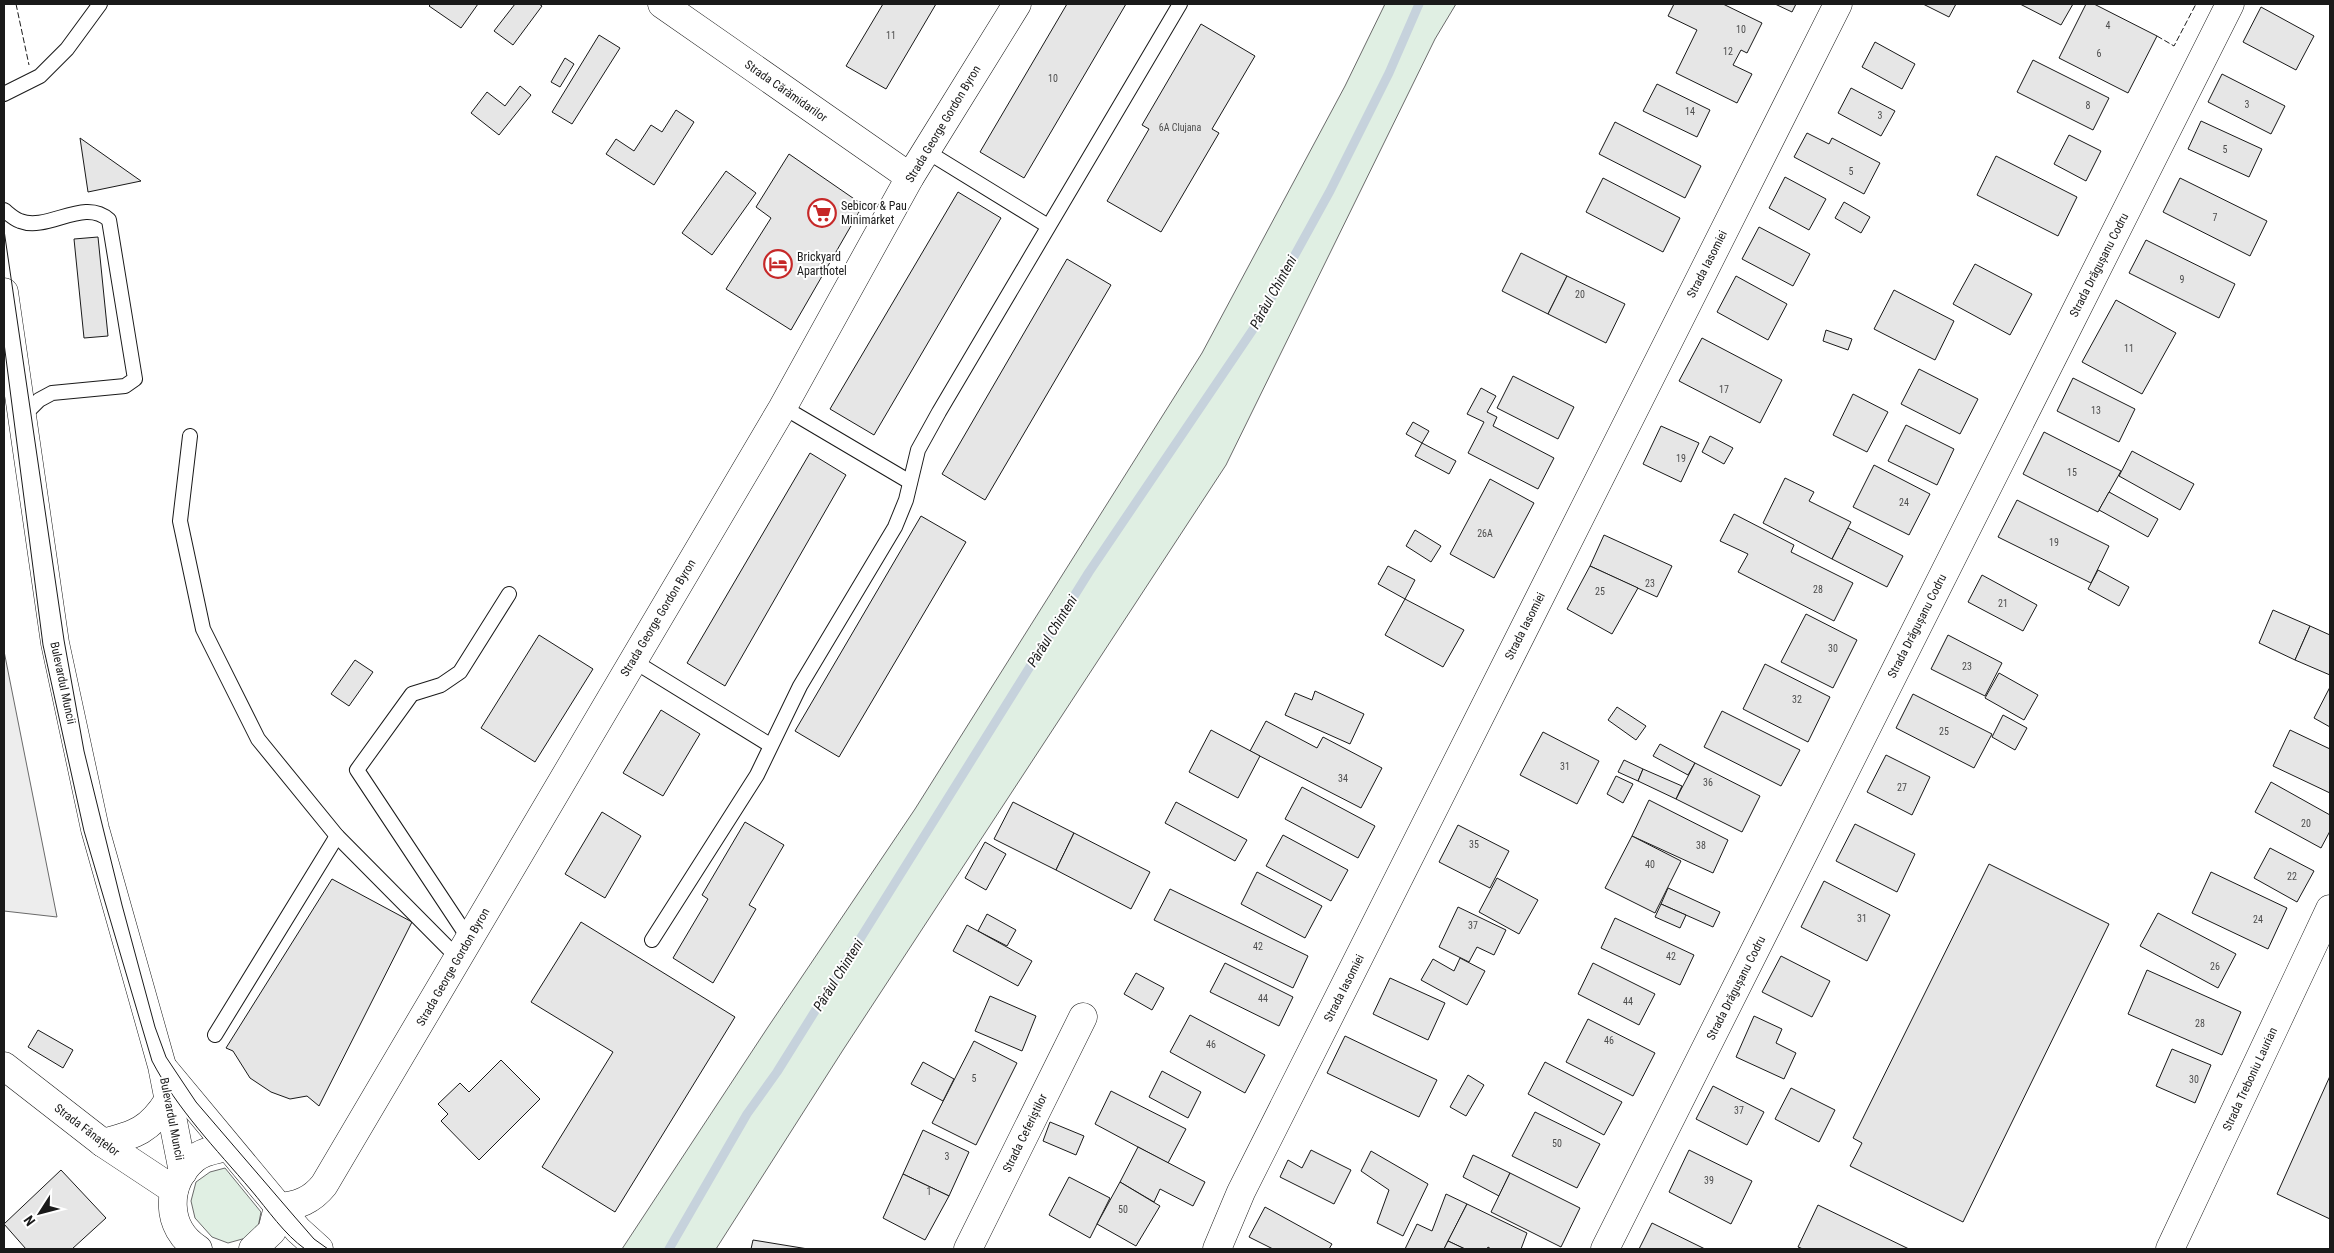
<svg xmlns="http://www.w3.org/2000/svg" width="2334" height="1253" viewBox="0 0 2334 1253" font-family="'Roboto Condensed',sans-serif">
<rect width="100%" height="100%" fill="#fff"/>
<!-- green -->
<g fill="#e0efe3" stroke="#6a6a6a">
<path d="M1385 4H1456L1435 39 1226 465 843 1050 716 1249H622L768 1027 915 809 1202 353 1345 86Z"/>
<path d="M225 1168 261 1212 258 1227 246 1238 228 1243 212 1237 195 1218 191 1201 196 1182 210 1172Z"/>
</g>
<!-- parking -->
<path fill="#ededed" stroke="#6a6a6a" d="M4 651 57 917 4 911Z"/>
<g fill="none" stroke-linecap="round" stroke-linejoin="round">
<!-- stream -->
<path stroke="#c6d2dc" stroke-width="9" d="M669 1249 747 1114 777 1072 1089 572 1258 322 1330 191 1389 73 1419 4"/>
</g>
<!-- building -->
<g fill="#e6e6e6" stroke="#1a1a1a">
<path d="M431 4H478L461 28 429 6Z"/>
<path d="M515 4H539L542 6 513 45 494 31Z"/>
<path d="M883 4H936L886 89 846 66Z"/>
<path d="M1067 4H1126L1024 178 980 152Z"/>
<path d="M1674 4H1723L1762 23 1747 53 1741 50 1733 65 1752 74 1737 103 1676 73 1697 30 1668 16Z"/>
<path d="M1775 4H1796L1792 12Z"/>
<path d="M1923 4H1956L1949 17Z"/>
<path d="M2020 4H2073L2061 25Z"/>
<path d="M2086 4H2094L2157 36 2128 93 2059 58Z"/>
<path d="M2261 7 2314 36 2296 70 2243 42Z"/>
<path d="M1201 24 1255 56 1212 129 1219 133 1161 232 1107 201 1149 129 1142 125Z"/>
<path d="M599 35 620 48 572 124 552 112Z"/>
<path d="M1875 42 1915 64 1902 89 1862 67Z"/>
<path d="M565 58 574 64 560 87 551 82Z"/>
<path d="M2033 60 2109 98 2093 130 2017 92Z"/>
<path d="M2222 74 2285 106 2271 134 2208 102Z"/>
<path d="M1657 84 1710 110 1697 137 1643 111Z"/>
<path d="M520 86 531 95 499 135 471 113 487 92 505 106Z"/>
<path d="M1851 88 1895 111 1881 136 1838 113Z"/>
<path d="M676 110 694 122 654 185 606 154 616 139 634 151 651 125 662 132Z"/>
<path d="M2201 121 2262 149 2249 177 2188 149Z"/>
<path d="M1615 122 1701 166 1685 198 1599 154Z"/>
<path d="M1807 133 1829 144 1832 138 1880 163 1864 194 1794 157Z"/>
<path d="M2069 135 2101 151 2086 181 2054 164Z"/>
<path d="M80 138 141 181 88 192Z"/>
<path d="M789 154 863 205 791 330 726 289 771 218 756 207Z"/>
<path d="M1996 156 2077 197 2058 236 1977 195Z"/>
<path d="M726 171 756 193 712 255 682 233Z"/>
<path d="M1785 177 1826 199 1809 230 1769 208Z"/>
<path d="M1603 178 1680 218 1663 252 1586 212Z"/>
<path d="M2180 178 2267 221 2250 256 2163 212Z"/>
<path d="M958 192 1001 218 874 435 830 409Z"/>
<path d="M1844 202 1870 217 1861 233 1835 218Z"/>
<path d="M1759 227 1810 254 1793 286 1742 259Z"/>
<path d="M98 237 108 336 84 338 74 239Z"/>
<path d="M2146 240 2235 284 2219 318 2129 273Z"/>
<path d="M1521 253 1567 276 1548 314 1502 291Z"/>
<path d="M1067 259 1111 285 985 500 942 474Z"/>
<path d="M1975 264 2032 294 2010 335 1953 304Z"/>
<path d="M1567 276 1625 304 1606 343 1548 314Z"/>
<path d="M1736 276 1787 304 1768 340 1717 312Z"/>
<path d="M1894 290 1954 321 1935 360 1874 329Z"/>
<path d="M2116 300 2176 333 2142 394 2082 362Z"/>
<path d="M1826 330 1852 339 1848 350 1823 341Z"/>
<path d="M1702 338 1782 380 1760 423 1679 381Z"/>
<path d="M1919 369 1978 399 1960 434 1901 404Z"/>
<path d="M1513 376 1574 407 1558 439 1497 408Z"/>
<path d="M2073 378 2135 409 2119 442 2057 411Z"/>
<path d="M1481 388 1496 396 1487 412 1497 417 1493 426 1554 458 1538 489 1468 453 1484 422 1467 414Z"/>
<path d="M1853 394 1888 412 1867 452 1833 435Z"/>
<path d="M1413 422 1429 431 1422 443 1406 434Z"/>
<path d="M1906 425 1954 449 1937 485 1888 461Z"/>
<path d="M1661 426 1699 443 1681 482 1643 464Z"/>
<path d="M2044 432 2121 471 2098 512 2023 474Z"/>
<path d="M1710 436 1733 448 1724 464 1702 452Z"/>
<path d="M1422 443 1456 461 1449 474 1415 456Z"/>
<path d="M2132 451 2194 484 2180 510 2119 476Z"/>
<path d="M810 453 846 475 725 686 687 663Z"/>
<path d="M1874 465 1930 494 1909 535 1853 507Z"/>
<path d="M1785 478 1814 492 1809 501 1851 522 1832 559 1763 523Z"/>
<path d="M1490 479 1534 503 1494 578 1450 554Z"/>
<path d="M2109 492 2158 519 2148 537 2099 510Z"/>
<path d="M2017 500 2109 546 2091 583 1998 537Z"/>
<path d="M1734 514 1794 545 1791 552 1853 583 1834 621 1738 572 1748 554 1720 541Z"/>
<path d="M921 516 966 542 839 757 795 731Z"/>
<path d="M1848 528 1903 556 1887 587 1832 559Z"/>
<path d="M1415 530 1441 546 1431 562 1406 546Z"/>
<path d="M1604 535 1672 566 1657 597 1590 566Z"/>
<path d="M1388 566 1415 580 1405 599 1378 584Z"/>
<path d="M1590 566 1638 588 1612 634 1567 609Z"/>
<path d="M2098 570 2129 587 2119 606 2088 589Z"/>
<path d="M1982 575 2037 605 2023 631 1968 602Z"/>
<path d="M1405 599 1464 630 1443 667 1385 635Z"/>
<path d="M2273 610 2310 626 2295 660 2259 643Z"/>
<path d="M1806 614 1857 640 1833 688 1781 662Z"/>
<path d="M2310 626 2330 635V675L2295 660Z"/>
<path d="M539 635 593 669 535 762 481 728Z"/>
<path d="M1948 635 2002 663 1985 696 1931 669Z"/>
<path d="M355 660 373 672 349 706 331 694Z"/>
<path d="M1765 664 1830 697 1808 742 1743 709Z"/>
<path d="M1999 673 2038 695 2024 720 1985 698Z"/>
<path d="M2330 687V727L2314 718Z"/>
<path d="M1315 691 1364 714 1350 744 1285 715 1295 693 1312 700Z"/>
<path d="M1913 694 1992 734 1974 768 1896 728Z"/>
<path d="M1617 707 1646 726 1636 740 1608 720Z"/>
<path d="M661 710 700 734 663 796 623 773Z"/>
<path d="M1722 711 1800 750 1781 786 1704 747Z"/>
<path d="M2003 715 2027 728 2015 750 1992 737Z"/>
<path d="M1266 721 1317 748 1323 737 1382 768 1361 808 1250 751Z"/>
<path d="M1211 730 1260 756 1238 798 1189 772Z"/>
<path d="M2290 730 2330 749V793L2273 766Z"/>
<path d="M1543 732 1599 761 1577 804 1520 775Z"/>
<path d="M1660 744 1695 763 1688 775 1653 756Z"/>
<path d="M1886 755 1930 777 1912 815 1867 792Z"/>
<path d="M1624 760 1643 769 1638 781 1618 772Z"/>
<path d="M1695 763 1760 796 1742 832 1676 799Z"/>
<path d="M1643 769 1682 786 1676 799 1638 781Z"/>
<path d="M1616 776 1633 784 1623 803 1607 794Z"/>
<path d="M2271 782 2330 815V831L2321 848 2255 812Z"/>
<path d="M1302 787 1375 826 1358 858 1285 819Z"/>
<path d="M1649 800 1728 840 1713 873 1632 836Z"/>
<path d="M1013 802 1074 833 1056 870 994 839Z"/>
<path d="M1176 802 1247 840 1235 861 1165 823Z"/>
<path d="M602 812 641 836 605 898 565 874Z"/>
<path d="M745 822 784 845 749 905 756 909 713 983 673 958 708 899 702 895Z"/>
<path d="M1855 824 1915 854 1897 892 1836 861Z"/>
<path d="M1458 825 1509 851 1490 888 1439 862Z"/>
<path d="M1074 833 1150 872 1131 909 1056 870Z"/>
<path d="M1283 835 1348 870 1331 901 1266 866Z"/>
<path d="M1632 836 1681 861 1655 913 1605 888Z"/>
<path d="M985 842 1006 854 986 890 965 878Z"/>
<path d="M2270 848 2314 871 2297 902 2254 878Z"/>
<path d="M1989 864 2109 924 1963 1222 1850 1166 1862 1143 1853 1138Z"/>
<path d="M1257 872 1322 906 1305 938 1241 904Z"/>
<path d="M2211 872 2287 908 2268 949 2192 913Z"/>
<path d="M1497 878 1538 900 1519 934 1479 912Z"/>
<path d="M332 879 412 922 319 1106 307 1096 290 1099 271 1092 250 1078 233 1051 226 1048Z"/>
<path d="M1824 881 1890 915 1867 961 1801 927Z"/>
<path d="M1668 888 1720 912 1713 927 1661 904Z"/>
<path d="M1170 889 1308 956 1293 988 1154 920Z"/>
<path d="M1661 904 1686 915 1680 928 1655 917Z"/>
<path d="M1458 907 1506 930 1494 955 1477 947 1469 962 1439 947Z"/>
<path d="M2158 913 2236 954 2218 988 2140 946Z"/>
<path d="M987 914 1016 930 1007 946 978 931Z"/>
<path d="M1615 918 1694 955 1680 985 1601 948Z"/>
<path d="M581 922 735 1017 615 1212 542 1167 613 1052 531 1002Z"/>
<path d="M967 925 1032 961 1018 986 953 951Z"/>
<path d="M1781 956 1830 981 1812 1017 1762 992Z"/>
<path d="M1460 958 1485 971 1467 1005 1421 980 1433 959 1454 971Z"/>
<path d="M1225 963 1293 997 1279 1026 1210 992Z"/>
<path d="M1593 963 1655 994 1639 1025 1578 994Z"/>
<path d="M2147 970 2241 1012 2222 1055 2128 1014Z"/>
<path d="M1136 973 1164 988 1152 1010 1124 994Z"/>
<path d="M1390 978 1445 1003 1428 1040 1373 1014Z"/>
<path d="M990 996 1036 1016 1022 1051 975 1031Z"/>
<path d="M1190 1015 1265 1055 1245 1093 1170 1052Z"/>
<path d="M1754 1016 1782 1029 1776 1043 1796 1053 1784 1079 1736 1057Z"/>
<path d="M1588 1019 1655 1053 1633 1096 1566 1062Z"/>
<path d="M38 1030 73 1050 63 1068 28 1047Z"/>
<path d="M1345 1036 1437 1080 1419 1117 1327 1073Z"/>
<path d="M974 1041 1017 1063 976 1145 932 1123Z"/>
<path d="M2172 1049 2211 1065 2195 1103 2156 1086Z"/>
<path d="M501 1060 540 1099 479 1160 441 1121 448 1114 438 1104 460 1083 469 1092Z"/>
<path d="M923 1062 954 1079 943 1101 911 1084Z"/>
<path d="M1545 1062 1622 1102 1604 1135 1528 1094Z"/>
<path d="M1162 1071 1201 1092 1188 1118 1149 1097Z"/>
<path d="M1468 1075 1484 1085 1466 1116 1450 1107Z"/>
<path d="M2330 1076V1219L2277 1194Z"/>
<path d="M1713 1086 1764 1112 1747 1145 1696 1119Z"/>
<path d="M1791 1088 1835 1110 1819 1142 1775 1119Z"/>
<path d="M1111 1091 1186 1129 1168 1163 1095 1124Z"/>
<path d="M1535 1112 1600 1144 1577 1188 1512 1156Z"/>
<path d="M1050 1122 1084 1136 1076 1155 1043 1141Z"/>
<path d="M923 1130 969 1152 949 1196 903 1174Z"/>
<path d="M1138 1147 1205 1182 1193 1206 1160 1189 1154 1202 1120 1182Z"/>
<path d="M1311 1150 1351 1170 1334 1204 1280 1177 1288 1160 1302 1168Z"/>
<path d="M1689 1150 1752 1181 1731 1224 1669 1192Z"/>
<path d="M1371 1151 1428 1184 1403 1236 1377 1223 1389 1190 1361 1171Z"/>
<path d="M1473 1155 1510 1173 1499 1196 1463 1177Z"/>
<path d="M61 1170 106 1218 72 1249H26L4 1224Z"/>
<path d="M1510 1173 1580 1208 1561 1247 1491 1212Z"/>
<path d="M903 1174 949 1196 925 1240 883 1218Z"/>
<path d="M1069 1177 1110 1198 1090 1238 1049 1215Z"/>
<path d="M1120 1182 1160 1206 1136 1246 1097 1224Z"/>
<path d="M1446 1194 1467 1204 1444 1249H1405L1417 1224 1432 1231Z"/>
<path d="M1467 1204 1527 1233 1521 1249H1491L1488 1247 1487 1249H1465L1448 1241Z"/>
<path d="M1818 1205 1909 1249H1803L1798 1247Z"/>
<path d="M1265 1207 1332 1244 1329 1249H1273L1249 1237Z"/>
<path d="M1652 1223 1705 1249H1639Z"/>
<path d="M753 1240 808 1249H751Z"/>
<path d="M1448 1241 1465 1249H1444Z"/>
</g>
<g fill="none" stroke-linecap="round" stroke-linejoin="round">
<defs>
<g id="lane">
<path d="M4 94 40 76 67 49 100 4"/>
<path d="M926 151 1048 226"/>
<path d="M4 210C9 214 14 219 20 221 48 232 84 197 109 220L135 379 125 386 52 393 39 400 22 417"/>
<path d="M783 407 910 482"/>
<path d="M190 436 180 521 203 629 258 739 337 836 458 958"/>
<path d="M632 660 770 745"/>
<path d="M469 939 357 770 412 694 441 685 460 672 509 594"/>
<path d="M652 940 757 775 800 686 895 527 906 500 918 450 939 412 1180 4"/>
<path d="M215 1035 337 836"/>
</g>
<g id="street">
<path d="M662 4 910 177"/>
<path d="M4 1066 103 1143 174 1190"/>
<path d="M278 1207C298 1206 312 1200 324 1185L783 407 910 177 1017 4"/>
<path d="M968 1249 1083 1017"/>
<path d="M1217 1249 1241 1192 1838 4"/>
<path d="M1605 1249 2230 4"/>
<path d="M2170 1249 2330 909"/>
</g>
<g id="primary">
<path d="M4 292 55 643 95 829 162 1066 183 1172"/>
<path d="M164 1069 298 1230 319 1249"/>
<path d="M103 1143C135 1135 150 1130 168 1101"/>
<path d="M198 1249C165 1228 165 1184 194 1159 203 1151 216 1150 227 1147"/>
<path d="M253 1249 272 1231 278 1207"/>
</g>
</defs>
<!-- lane casing -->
<use href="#lane" stroke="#1a1a1a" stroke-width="16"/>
<!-- street casing -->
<use href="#street" stroke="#1a1a1a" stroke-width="29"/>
<!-- primary casing -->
<use href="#primary" stroke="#1a1a1a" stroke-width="29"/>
<!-- lane -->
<use href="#lane" stroke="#fff" stroke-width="14"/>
<!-- street -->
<use href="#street" stroke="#fff" stroke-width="28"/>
<!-- primary -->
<use href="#primary" stroke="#fff" stroke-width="28"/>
<!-- tram -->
<g stroke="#1a1a1a" stroke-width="1">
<path d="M4 230 64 640 84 751 122 905 155 1027 166 1057 196 1102 294 1216 314 1239 328 1249"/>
<path d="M4 343 43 645 84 831 152 1061C177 1109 216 1149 251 1190 268 1210 284 1234 305 1249"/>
</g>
<!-- fence -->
<g stroke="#1a1a1a" stroke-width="1" stroke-dasharray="6 2.5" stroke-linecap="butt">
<path d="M16 4 29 65"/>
<path d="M2157 36 2174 46 2196 4"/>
</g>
</g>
<!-- icons -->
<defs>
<symbol id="supermarket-ring" viewBox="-11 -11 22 22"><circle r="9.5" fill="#fff" stroke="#c62828" stroke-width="1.5"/><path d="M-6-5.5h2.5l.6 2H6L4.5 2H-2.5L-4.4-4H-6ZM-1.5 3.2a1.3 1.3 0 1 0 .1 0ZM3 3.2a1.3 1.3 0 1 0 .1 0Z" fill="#c62828"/></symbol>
<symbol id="hotel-ring" viewBox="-11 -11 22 22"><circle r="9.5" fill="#fff" stroke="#c62828" stroke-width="1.5"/><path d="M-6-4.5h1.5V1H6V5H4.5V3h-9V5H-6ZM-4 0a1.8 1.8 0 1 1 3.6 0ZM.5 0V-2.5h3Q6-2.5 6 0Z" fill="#c62828"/></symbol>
</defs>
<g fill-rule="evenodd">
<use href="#supermarket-ring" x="806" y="197" width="32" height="32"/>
<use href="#hotel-ring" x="762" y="248" width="32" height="32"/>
</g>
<g text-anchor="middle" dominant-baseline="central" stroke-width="4" stroke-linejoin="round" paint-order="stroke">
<!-- number labels -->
<g font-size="10" fill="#4d4d4d">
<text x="2108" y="25">4</text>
<text x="1741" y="29">10</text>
<text x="891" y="35">11</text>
<text x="1728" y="51">12</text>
<text x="2099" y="53">6</text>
<text x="1053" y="78">10</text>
<text x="2247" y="104">3</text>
<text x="2088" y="105">8</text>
<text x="1690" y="111">14</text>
<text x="1880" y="115">3</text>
<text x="1180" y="127">6A Clujana</text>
<text x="2225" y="149">5</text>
<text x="1851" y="171">5</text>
<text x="2215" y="217">7</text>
<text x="2182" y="279">9</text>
<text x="1580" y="294">20</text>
<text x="2129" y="348">11</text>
<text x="1724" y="389">17</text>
<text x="2096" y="410">13</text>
<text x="1681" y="458">19</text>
<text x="2072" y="472">15</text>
<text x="1904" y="502">24</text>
<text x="1485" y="533">26A</text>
<text x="2054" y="542">19</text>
<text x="1650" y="583">23</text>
<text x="1818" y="589">28</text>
<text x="1600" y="591">25</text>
<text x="2003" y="603">21</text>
<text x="1833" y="648">30</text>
<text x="1967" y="666">23</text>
<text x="1797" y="699">32</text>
<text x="1944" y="731">25</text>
<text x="1565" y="766">31</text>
<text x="1343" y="778">34</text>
<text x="1708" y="782">36</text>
<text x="1902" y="787">27</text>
<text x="2306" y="823">20</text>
<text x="1474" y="844">35</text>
<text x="1701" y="845">38</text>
<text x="1650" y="864">40</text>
<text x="2292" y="876">22</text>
<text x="1862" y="918">31</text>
<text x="2258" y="919">24</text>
<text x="1473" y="925">37</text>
<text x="1258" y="946">42</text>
<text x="1671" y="956">42</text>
<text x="2215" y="966">26</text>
<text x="1263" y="998">44</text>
<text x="1628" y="1001">44</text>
<text x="2200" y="1023">28</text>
<text x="1609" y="1040">46</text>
<text x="1211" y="1044">46</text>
<text x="974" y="1078">5</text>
<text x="2194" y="1079">30</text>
<text x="1739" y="1110">37</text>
<text x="1557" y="1143">50</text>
<text x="947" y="1156">3</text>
<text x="1709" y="1180">39</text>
<text x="929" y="1191">1</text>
<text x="1123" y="1209">50</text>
</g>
<!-- street labels -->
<g font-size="12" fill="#1a1a1a" stroke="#fff">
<text transform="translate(786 91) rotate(35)">Strada Cărămidarilor</text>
<text transform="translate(943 124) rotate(-59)">Strada George Gordon Byron</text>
<text transform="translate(1707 264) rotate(-63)">Strada Iasomiei</text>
<text transform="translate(2099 265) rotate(-63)">Strada Drăgușanu Codru</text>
<text transform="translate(658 618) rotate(-59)">Strada George Gordon Byron</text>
<text transform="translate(1525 626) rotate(-63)">Strada Iasomiei</text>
<text transform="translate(1917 626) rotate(-63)">Strada Drăgușanu Codru</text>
<text transform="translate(63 683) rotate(78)">Bulevardul Muncii</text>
<text transform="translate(453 967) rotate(-60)">Strada George Gordon Byron</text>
<text transform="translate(1344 988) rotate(-63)">Strada Iasomiei</text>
<text transform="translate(1736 988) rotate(-63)">Strada Drăgușanu Codru</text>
<text transform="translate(2250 1079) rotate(-65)">Strada Treboniu Laurian</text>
<text transform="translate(172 1119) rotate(79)">Bulevardul Muncii</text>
<text transform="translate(87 1130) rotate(37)">Strada Fânațelor</text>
<text transform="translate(1025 1133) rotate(-64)">Strada Ceferiștilor</text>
</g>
<!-- poi labels -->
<g font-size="12" fill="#1a1a1a" stroke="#fff" text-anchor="start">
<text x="841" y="206">Sebicor &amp; Pau<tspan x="841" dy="14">Minimarket</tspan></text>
<text x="797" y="257">Brickyard<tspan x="797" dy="14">Aparthotel</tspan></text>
</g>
<!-- water labels -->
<g font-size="14" font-style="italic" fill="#1a1a1a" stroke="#fff">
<text transform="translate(1273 292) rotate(-61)">Pârâul Chinteni</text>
<text transform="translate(1052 631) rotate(-58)">Pârâul Chinteni</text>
<text transform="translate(838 975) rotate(-58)">Pârâul Chinteni</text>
</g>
</g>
<!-- border -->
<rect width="2334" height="1253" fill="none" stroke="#1a1a1a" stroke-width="10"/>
<!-- north arrow -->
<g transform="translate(40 1213) rotate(234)" stroke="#ffffff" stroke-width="4" paint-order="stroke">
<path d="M0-4L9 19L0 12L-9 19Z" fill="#1a1a1a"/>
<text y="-8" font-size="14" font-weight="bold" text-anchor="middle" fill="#1a1a1a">N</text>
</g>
</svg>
